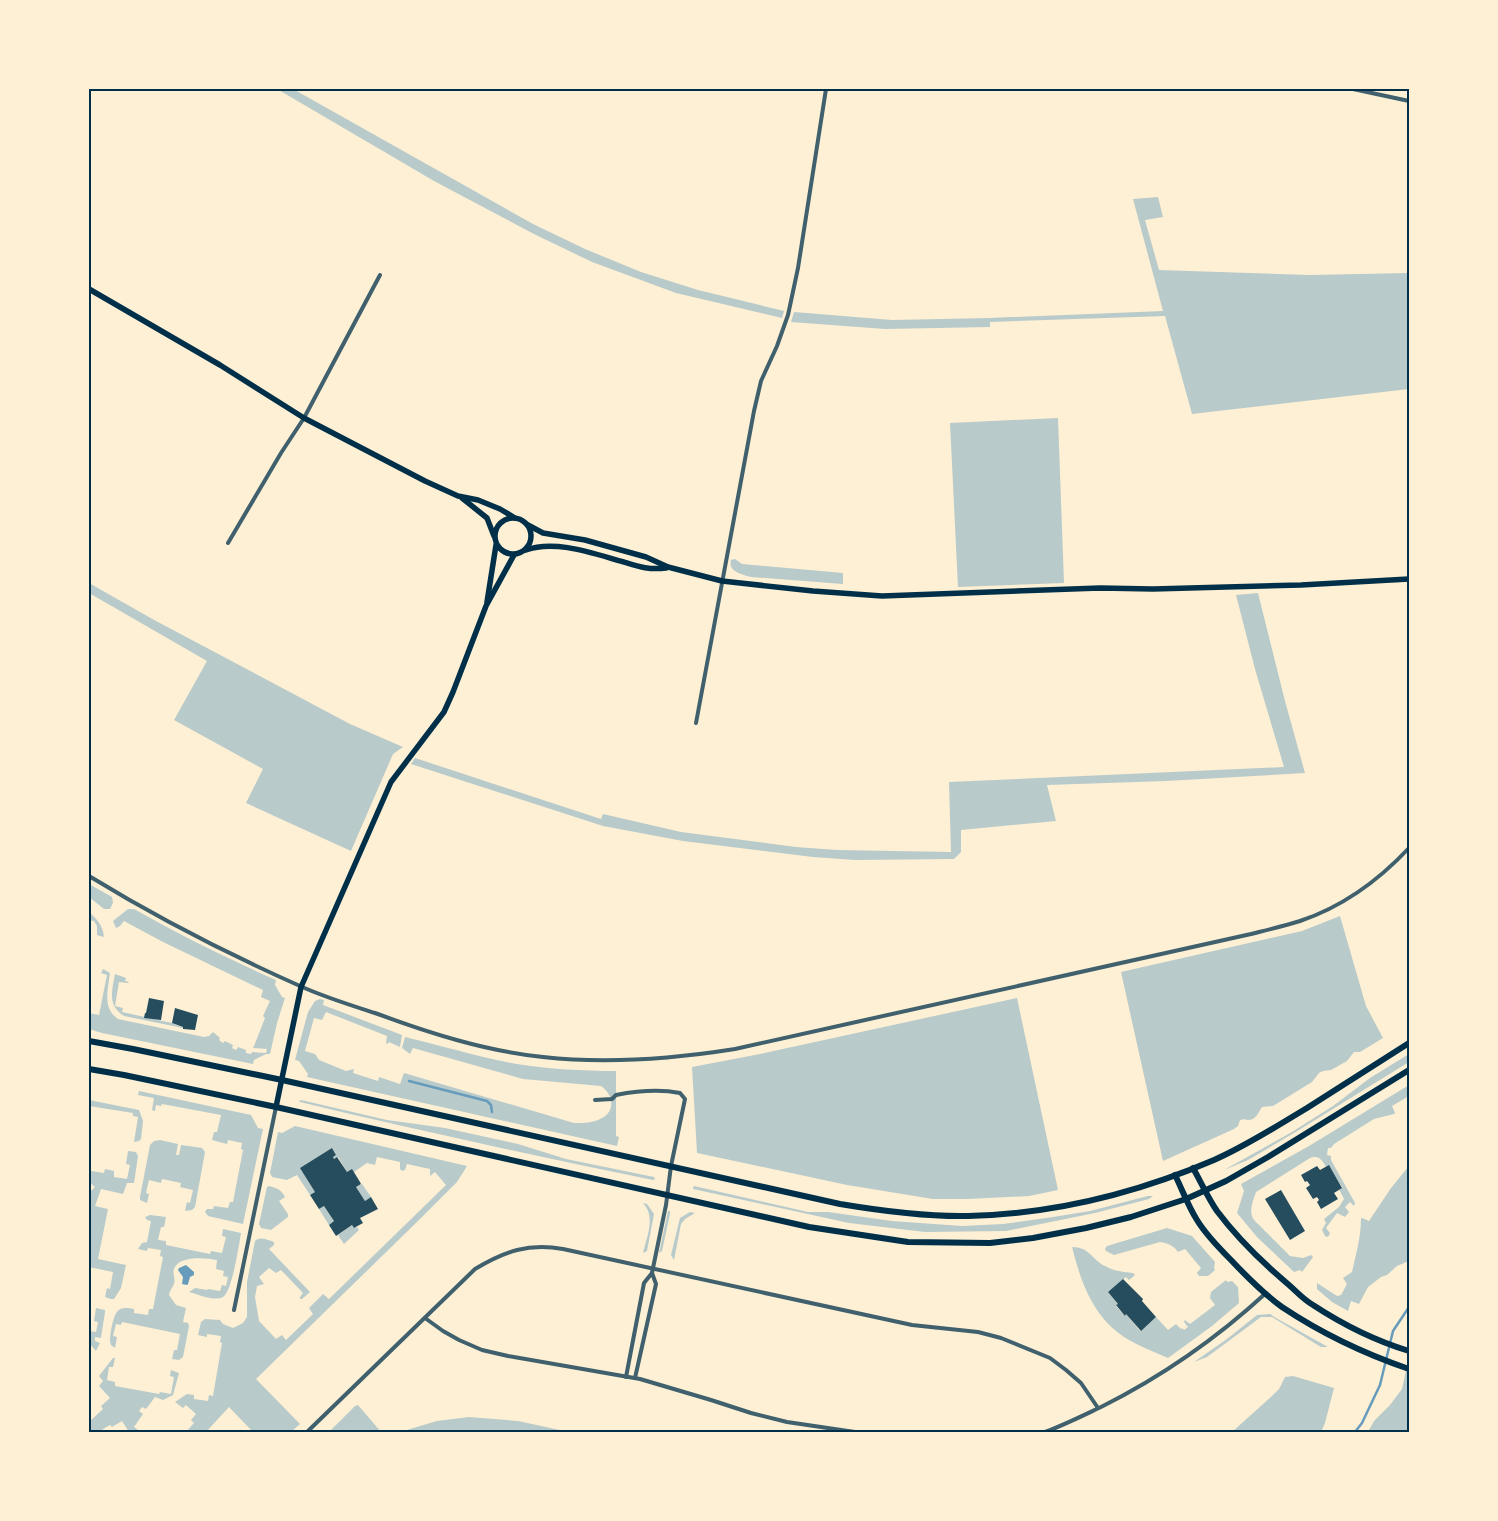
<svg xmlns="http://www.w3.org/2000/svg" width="1498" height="1521" viewBox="0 0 1498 1521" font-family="'Times New Roman',serif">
<rect width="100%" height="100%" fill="#fdf0d5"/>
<!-- green -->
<g fill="#b9caca">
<path d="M277 89H293L533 224 585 249 641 272 698 290 784 311 782 318 676 293 592 262 534 234 434 181Z"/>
<path d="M1158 197 1163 217 1145 220 1159 270 1310 275 1409 273V389L1192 414 1165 316 990 322V327L885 329 791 322 794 312 892 320 989 318 1163 311 1133 199Z"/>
<path d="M1058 418 1064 583 958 587 950 423Z"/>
<path d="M735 559 742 564 843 573V584L751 577C742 574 728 572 731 560Z"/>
<path d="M89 583 156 621 350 724 403 747 393 754 351 851 246 803 263 769 174 720 207 661 89 593Z"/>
<path d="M1258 593 1285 701 1305 773 1166 781 1047 785 1056 821 961 830V852L954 859 855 860 813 857 683 841 603 826 411 764 415 758 601 819 603 814 681 832 796 847 837 850 951 852 949 782 1284 767 1255 669 1236 595Z"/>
<path d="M89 884 112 897 113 903 110 909H104L89 897Z"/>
<path d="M128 909H134C180 935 228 959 276 980L275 985 282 997 285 998 277 1023 270 1054H266L254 1060 253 1064 102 1033 89 1029V1013L99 1015 107 975 101 973 103 969 110 973C108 989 102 1008 118 1019L204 1037 209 1036 213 1032 220 1038 219 1040 223 1043 225 1041 233 1045 232 1048 236 1050 238 1047 246 1050V1053L251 1054 252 1052 266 1053 267 1049 253 1048 254 1046 265 1018 263 1016 270 1001 261 997 263 990 163 942 124 921 120 926 116 928 113 921Z"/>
<path d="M89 912C97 919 103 926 104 937L97 935V926L94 921 89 920Z"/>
<path d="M1340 916 1366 1006 1383 1038 1360 1052H1354L1347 1061 1331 1070 1323 1071 1319 1073 1312 1082 1273 1106 1262 1107C1258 1113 1256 1120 1248 1120 1245 1119 1243 1119 1240 1120L1238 1126 1234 1129 1163 1161 1121 972 1302 931Z"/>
<path d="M115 974 126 978 125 981 129 982 128 983 119 982 115 1006 123 1008 122 1012 172 1023 176 1025 183 1027V1028L124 1016C107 1005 112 991 115 974Z"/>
<path d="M1017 998 1058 1190 1029 1196 968 1199H933L847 1185 697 1153 692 1067 760 1054Z"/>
<path d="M320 999 324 1000 323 1005 402 1035 400 1047 389 1042 388 1044 386 1043 387 1036 326 1012 322 1020 314 1018 305 1051 315 1054 319 1060 346 1071 354 1069 353 1073 378 1081 379 1077 400 1084 404 1073 574 1123C583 1123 593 1123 602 1118 616 1111 613 1094 601 1086L523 1079 413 1048 410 1054 402 1048 405 1037C442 1046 479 1057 517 1064 549 1069 583 1071 616 1071V1136L619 1137 617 1146 307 1077 308 1074 299 1061 295 1060 308 1012 315 1001Z"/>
<path d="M1409 1054V1062L1294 1133 1248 1160 1224 1170 1292 1132 1333 1106 1370 1078Z"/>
<path d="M1409 1085V1096L1392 1106 1395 1113 1394 1114 1374 1119 1334 1144 1331 1148H1328L1327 1155 1331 1156V1160L1355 1203 1354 1206 1350 1202 1345 1207 1349 1212 1345 1217 1337 1213 1326 1228 1330 1233 1328 1237 1325 1236 1322 1230 1326 1223 1324 1219 1339 1207 1344 1199 1339 1189 1342 1187 1329 1166 1326 1167C1322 1160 1319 1155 1310 1158L1256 1192C1253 1201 1248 1211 1254 1220L1290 1256 1303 1258 1311 1255 1313 1257 1302 1272 1300 1270 1294 1272 1257 1237 1237 1213 1244 1191 1241 1184 1309 1146Z"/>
<path d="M139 1091 251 1115 258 1128 263 1129 243 1224 208 1216 205 1212 207 1209H213L214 1206 228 1208 230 1202H233L243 1150 241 1149 242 1143 228 1140 227 1144 212 1140 214 1132H217L221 1115 162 1104 161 1106 156 1105 155 1111 152 1110 154 1098 138 1095Z"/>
<path d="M89 1100 139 1110 143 1121 141 1139 139 1141 134 1142 138 1117 133 1116V1113L89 1106Z"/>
<path d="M301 1100 387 1120 445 1128 518 1144 566 1159 654 1177 655 1179 653 1180C535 1156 417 1130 300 1102L299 1101Z"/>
<path d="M295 1126 467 1166 457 1182 420 1219 256 1379 300 1424 291 1432H253L229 1407 206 1432H186L194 1423 191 1420 196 1414 186 1405 183 1408 175 1402 187 1394 194 1395V1399L208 1401 209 1395 213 1396 222 1343 220 1342 221 1336 207 1334V1337L198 1335 201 1322 205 1319 220 1320 223 1324 233 1328 243 1323 247 1317V1282L255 1241C260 1236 267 1240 274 1242V1245L269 1249 310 1292 302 1299H300V1297L303 1293 281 1270 276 1273 269 1268 259 1277 264 1284 257 1286 255 1297 259 1321 276 1339 282 1335 286 1340 313 1314 309 1308 323 1294 329 1299 446 1185 435 1172 430 1176V1169L407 1164 405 1170 402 1171 400 1169V1162L377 1157 375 1165 367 1163 354 1172H347L338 1157 334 1159 333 1157 336 1155 332 1148 315 1192 310 1195 297 1175 287 1180 272 1177 270 1173 278 1132 282 1133Z"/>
<path d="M160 1140 178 1144 176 1155H179L181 1145 202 1148 205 1152 195 1207 192 1210 185 1211 187 1202 190 1203 193 1190 180 1187 181 1183 162 1179 161 1183 149 1180 146 1193 149 1194 147 1203 140 1200V1197L150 1145 154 1141Z"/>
<path d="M128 1151 136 1152 138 1156 134 1183H127L123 1194 101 1189 95 1206 108 1209 98 1259 126 1265 121 1288 114 1299H111L105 1297 107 1288 110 1289 113 1272 89 1267V1193L95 1187 89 1182V1173H90L91 1171 104 1173 105 1169 114 1171V1177L127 1179 130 1165 126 1164Z"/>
<path d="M1409 1166V1261L1397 1266 1387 1275 1381 1277 1368 1287 1359 1304 1351 1301 1348 1311 1332 1302 1317 1289V1283L1337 1296 1341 1295 1347 1284 1343 1278 1352 1272C1356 1254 1361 1237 1361 1219L1362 1218 1369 1221 1391 1188Z"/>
<path d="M362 1184 371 1197 365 1201 356 1187Z"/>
<path d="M269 1186C276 1188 281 1189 285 1197L279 1201 288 1214V1217L271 1230 261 1228 259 1224 267 1187Z"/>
<path d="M694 1186 808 1212H828L892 1221 962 1226 1003 1224 1053 1217 1090 1211 1148 1196H1153L1149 1199 1095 1213 1006 1231 925 1232 849 1223 693 1189Z"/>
<path d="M643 1203 647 1204 654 1214 647 1251 643 1253C647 1236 656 1217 643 1203Z"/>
<path d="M324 1206 334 1221 329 1225 319 1209Z"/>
<path d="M668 1211H670V1214L662 1251 659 1253Z"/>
<path d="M690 1212 695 1213 685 1219 681 1224 674 1260 671 1255 680 1218Z"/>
<path d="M150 1215 166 1217 164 1227H161L158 1240 166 1241V1245L210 1254 211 1251 222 1253 226 1237 222 1236 223 1229 241 1233C239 1245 232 1292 223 1297 214 1302 198 1294 189 1292L195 1288 207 1290 208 1289 220 1291 222 1285 226 1286 228 1277 223 1276 224 1271 216 1269 217 1260C206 1258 179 1255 174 1269 172 1274 176 1279 174 1284 172 1288 170 1290 169 1295L176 1305 186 1308 183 1322 188 1323 189 1326 183 1357 179 1360 172 1359 174 1350H177L180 1334 122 1322 121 1325 116 1324 113 1336 117 1337 115 1348 111 1345 110 1341C110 1336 111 1330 112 1325 116 1310 118 1306 134 1309V1313L148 1315 149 1309H153L163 1257 160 1256 161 1250 148 1248 147 1251 138 1249 142 1243 147 1242 151 1221 147 1220 145 1217Z"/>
<path d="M352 1225 354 1228 357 1227 359 1230 344 1244 338 1235Z"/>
<path d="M1167 1228 1192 1236 1215 1262 1214 1268 1215 1270 1208 1276H1199L1197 1273 1201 1268 1185 1249 1178 1252C1174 1246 1168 1243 1160 1242L1114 1255 1106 1251 1105 1249 1107 1246Z"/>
<path d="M1072 1247C1090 1247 1091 1259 1105 1266 1113 1271 1124 1272 1133 1273L1135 1275 1129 1280 1126 1277 1108 1292 1118 1304 1116 1306 1125 1316 1126 1314 1140 1331 1156 1317 1168 1330 1176 1324 1181 1329 1182 1328 1184 1330 1188 1327 1184 1322 1185 1320 1190 1324 1215 1305 1210 1298 1211 1292 1226 1280 1227 1282 1232 1281 1238 1287 1239 1303 1212 1326 1168 1358C1155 1352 1141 1347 1129 1340 1094 1320 1081 1283 1072 1247Z"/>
<path d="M96 1308 105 1310V1312L101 1338 95 1337V1341L100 1343 96 1351 89 1343V1331L96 1332 98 1322 94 1321Z"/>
<path d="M1270 1314 1276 1318 1328 1347H1321L1272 1317H1261L1207 1357 1194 1362 1227 1339 1257 1315Z"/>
<path d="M1409 1357V1432H1368L1374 1421 1390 1405 1402 1389Z"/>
<path d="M113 1358H115L113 1367H109L107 1380 115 1382V1386L159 1394 160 1392 171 1394 174 1377 170 1376 171 1370 179 1373 173 1395 163 1400 155 1397 146 1409 142 1407 139 1411 143 1414 134 1427 138 1430 139 1432H129L122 1421 112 1427 110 1425 98 1432H89V1422L103 1409 101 1406 110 1398 99 1386 103 1381 99 1376Z"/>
<path d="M1293 1376 1334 1388 1325 1423 1321 1432H1232L1273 1395 1279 1389 1285 1377Z"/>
<path d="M358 1405 381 1432H329L355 1406Z"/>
<path d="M469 1417 518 1421 569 1432H400L437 1421Z"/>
</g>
<!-- water -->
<path fill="#669bbc" d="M186 1265 194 1272V1275L190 1277 188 1284 187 1285 182 1284 183 1277 178 1270 179 1268Z"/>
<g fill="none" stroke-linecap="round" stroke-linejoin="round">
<!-- stream -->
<g stroke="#669bbc" stroke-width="2.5">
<path d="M409 1081 487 1101 491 1105 492 1112"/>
<path d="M1355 1432 1362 1423 1380 1385 1393 1331 1409 1307"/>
</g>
</g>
<!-- building -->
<g fill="#264d5e">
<path d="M149 998 164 1001 161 1020 144 1018 145 1013H146Z"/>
<path d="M175 1008 198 1015 195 1030 183 1029V1027L172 1023Z"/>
<path d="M332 1148 336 1155 333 1157 334 1159 337 1157 347 1172 352 1169 360 1182 361 1184 356 1187 365 1201 371 1197 378 1209 360 1218 363 1223 354 1228 352 1225 336 1236 329 1225 334 1221 324 1206 319 1209 310 1195 315 1192 300 1168Z"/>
<path d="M1329 1165 1342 1188 1334 1193 1338 1199 1321 1209 1317 1202 1319 1200 1317 1197 1313 1199 1306 1188 1310 1185 1307 1181 1305 1182 1301 1175 1317 1166 1320 1170Z"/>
<path d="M1281 1190 1305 1231 1290 1240 1265 1199Z"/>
<path d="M1123 1279 1143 1299 1142 1301 1156 1317 1141 1331 1126 1314 1125 1316 1116 1305 1118 1304 1108 1292Z"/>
</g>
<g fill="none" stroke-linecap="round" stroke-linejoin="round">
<!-- minor -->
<g stroke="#3f606c" stroke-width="4">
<path d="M1353 89 1409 101"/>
<path d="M228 543 281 453 304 418 380 275"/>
<path d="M696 723 754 411 761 381 777 346 788 315 798 268 826 89"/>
<path d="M89 876C156 917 228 954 300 986 324 997 350 1005 375 1013 429 1033 485 1051 543 1057 606 1064 672 1059 735 1049L1251 934C1267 930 1284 926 1300 921 1342 907 1379 880 1409 848"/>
<path d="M595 1100 612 1099 616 1095C637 1091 659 1089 680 1093L685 1099 671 1166 666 1205 653 1268 652 1273 644 1283 626 1377"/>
<path d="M234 1310 276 1107"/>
<path d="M425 1318 443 1331 459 1340 482 1350 508 1356 640 1379 711 1400 751 1413 787 1422 855 1432"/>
<path d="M635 1378 656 1284 652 1273"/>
<path d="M307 1432 475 1269C505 1251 528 1243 563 1249L912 1325 978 1332 1001 1338 1050 1358 1066 1370 1081 1383 1098 1408"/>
<path d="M1045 1432C1064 1425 1082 1416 1101 1407 1161 1377 1216 1339 1266 1293"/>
</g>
<!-- secondary -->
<g stroke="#003049" stroke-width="5.5">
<path d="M89 289 220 365 304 418 425 481 458 496 478 500 500 509 515 518"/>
<path d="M462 498 487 518 494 536"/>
<circle cx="513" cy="536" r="18"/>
<path d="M528 525 543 533 585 540 646 557 668 567 722 581 813 591 882 596 1100 588 1153 589 1301 585 1409 579"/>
<path d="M526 550C555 539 595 554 624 562 640 567 649 570 666 568"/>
<path d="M487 602 496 545"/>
<path d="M276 1107 301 987 391 782 444 712 453 692 486 606 514 555"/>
</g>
<!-- primary -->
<g stroke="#003049" stroke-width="6">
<path d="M89 1041 133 1049 282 1080 840 1204C882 1211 925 1217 968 1216 1052 1214 1137 1193 1214 1160 1246 1146 1277 1126 1307 1108 1341 1086 1375 1065 1409 1043"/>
<path d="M89 1069 124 1075 276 1107 809 1227 908 1242 990 1243 1033 1238 1086 1228 1131 1217 1186 1199 1226 1181 1268 1157 1409 1070"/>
<path d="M1193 1168C1201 1182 1208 1198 1217 1211 1238 1239 1263 1263 1289 1285 1297 1292 1304 1300 1313 1305 1342 1324 1376 1341 1409 1351"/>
<path d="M1175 1175C1182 1189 1188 1206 1197 1220 1206 1235 1219 1248 1231 1260 1247 1277 1264 1294 1282 1307 1321 1333 1365 1354 1409 1369"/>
</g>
</g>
<!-- border -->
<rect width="1498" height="1521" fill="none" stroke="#fdf0d5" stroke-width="180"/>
<rect x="90" y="90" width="1318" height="1341" fill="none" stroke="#003049" stroke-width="2"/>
</svg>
